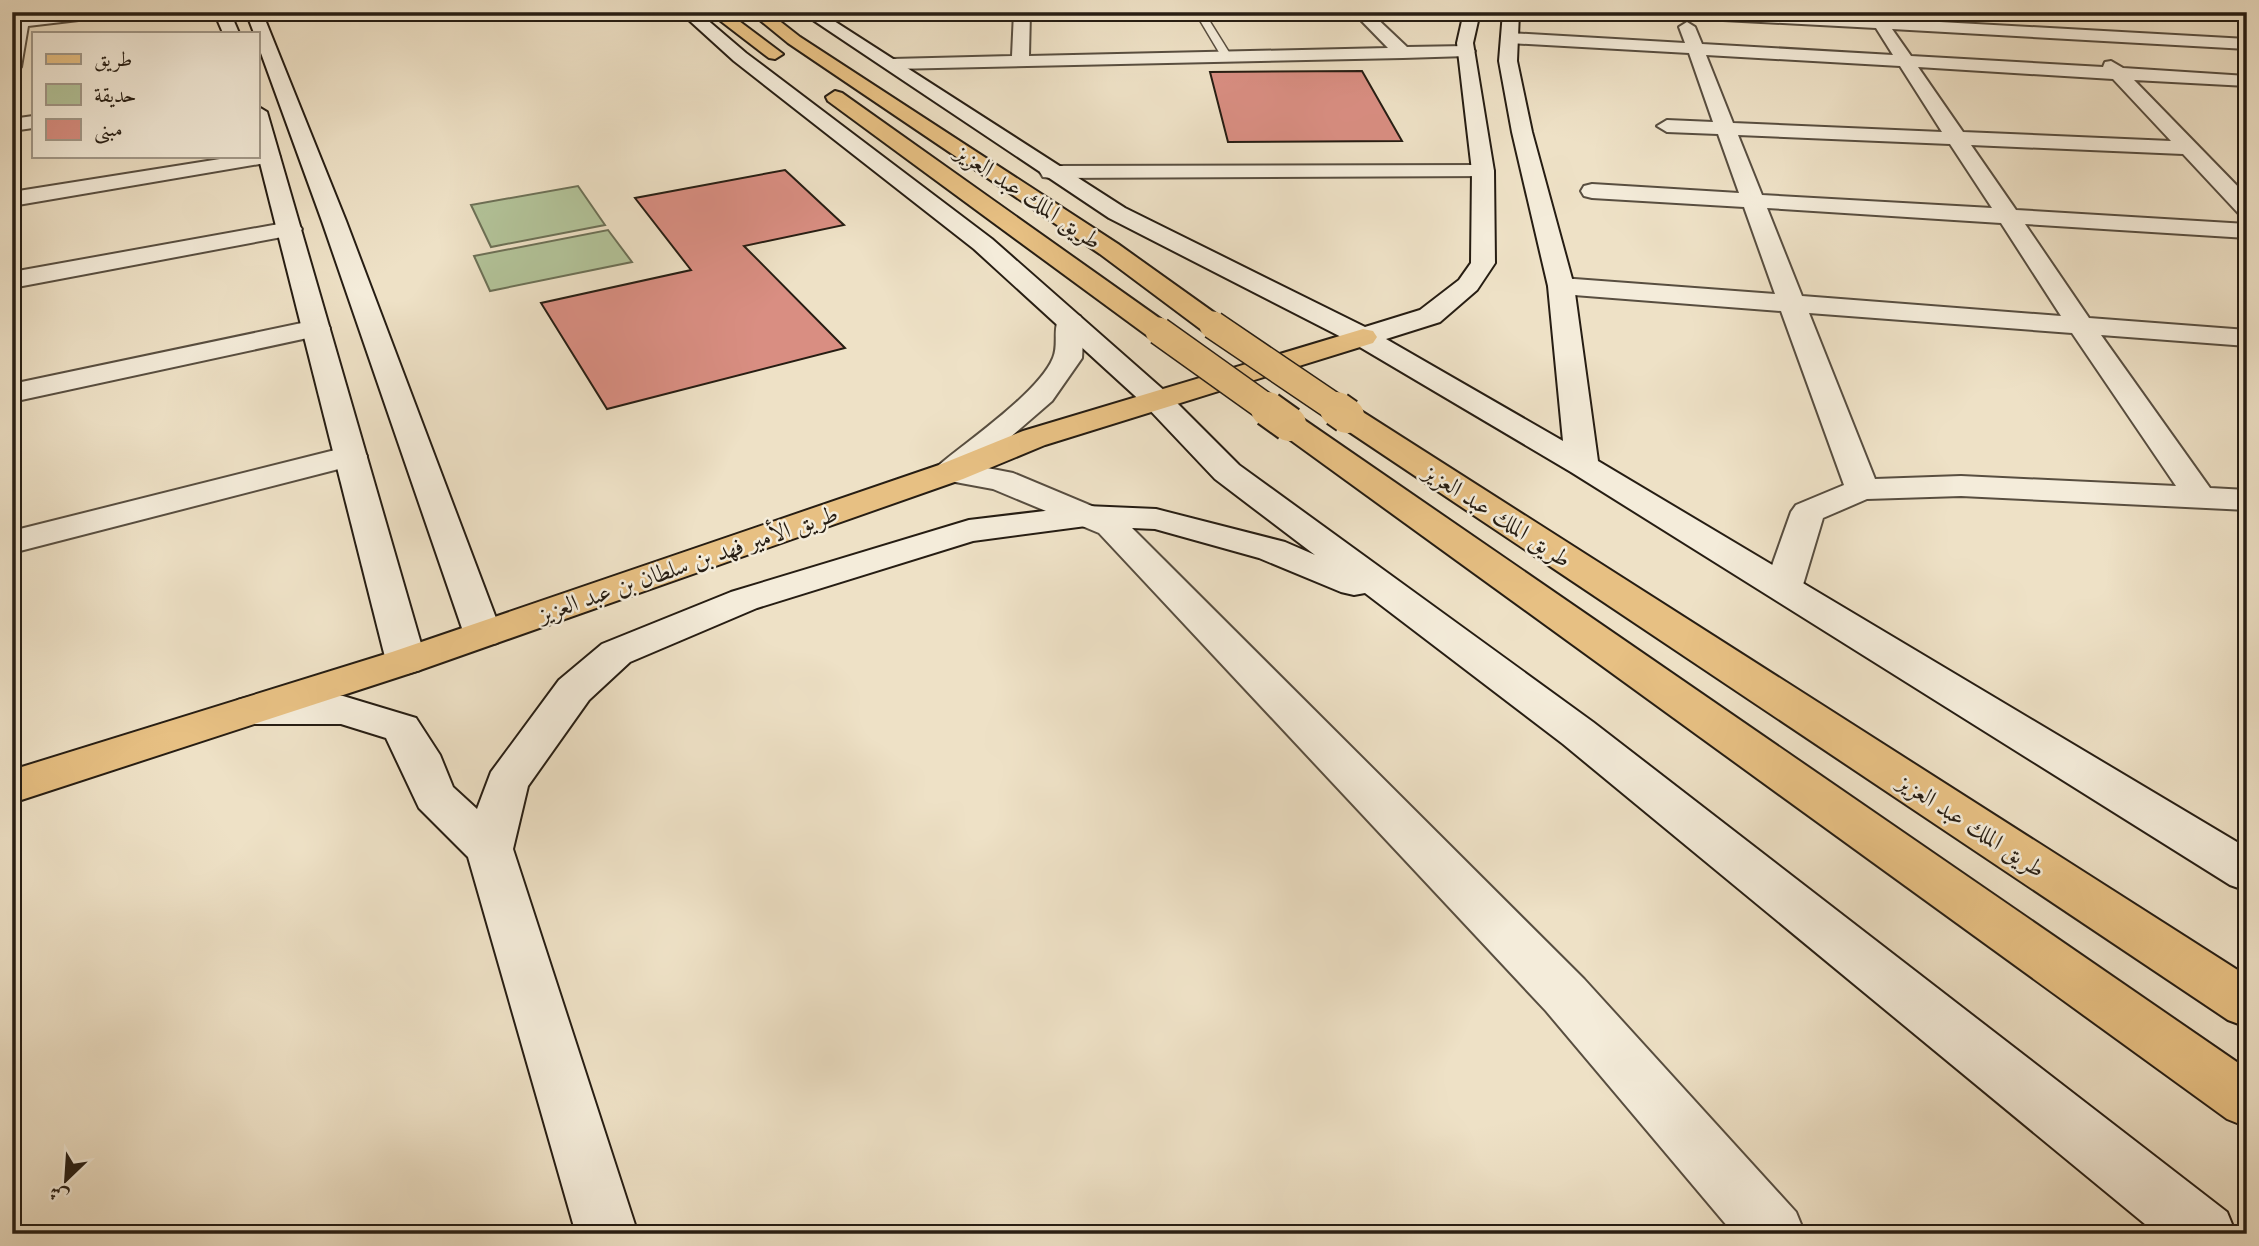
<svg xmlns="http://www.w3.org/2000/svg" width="2259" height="1246" viewBox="0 0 2259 1246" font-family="'Libre Caslon Text',Amiri,serif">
<rect width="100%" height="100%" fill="#eee1c6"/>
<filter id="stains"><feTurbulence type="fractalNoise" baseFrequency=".00286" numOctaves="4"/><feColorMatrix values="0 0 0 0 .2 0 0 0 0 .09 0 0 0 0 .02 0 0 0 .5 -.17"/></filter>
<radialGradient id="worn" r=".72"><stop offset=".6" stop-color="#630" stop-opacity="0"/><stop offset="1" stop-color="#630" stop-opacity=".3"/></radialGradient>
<!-- green -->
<g fill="#b3c49a" stroke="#6c7056" stroke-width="2">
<path d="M578 186 605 225 491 247 471 205Z"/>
<path d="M608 230 632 262 490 291 474 256Z"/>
</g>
<!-- building -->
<g fill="#d98e82" stroke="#261d13" stroke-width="2">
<path d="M1362 71 1402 141 1228 142 1210 72Z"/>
<path d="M785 170 844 225 744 246 845 348 607 409 541 303 691 270 635 198Z"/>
</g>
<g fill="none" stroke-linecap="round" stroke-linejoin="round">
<defs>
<path id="lane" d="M1195 12H1204L1232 57 1231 59H1223Z"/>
<g id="street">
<path d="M15 12H31L30 16 63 12H112L104 17 28 26 21 67 12 72V18Z"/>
<path d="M1014 12H1030L1029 56 1388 48 1353 12H1370L1407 47 1467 46 1475 51 1467 56 1403 58 892 69 883 64 892 59 1012 56Z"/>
<path d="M1658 12H1755L1869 18 1865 12H1881L1886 19 2247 39V49L1892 29 1911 56 2103 67 2105 62 2111 61 2123 68 2247 76V86L2134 80 2247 196V216L2239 214 2183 154 1971 145 2016 210 2247 224V238L2025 224 2089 318 2247 330V346L2101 335 2210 488 2247 490V510L1961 496 1867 499 1823 518 1802 588 1796 596 1783 599 1770 596 1764 588 1791 512 1796 505 1844 485 1781 311 1561 294 1552 291 1548 286 1552 281 1561 278 1775 294 1744 207 1592 198 1584 196 1581 191 1584 186 1592 184 1739 193 1718 134 1667 132 1657 126 1667 120 1713 122 1689 53 1509 43 1501 38 1509 33 1685 43 1679 27 1687 22 1695 27 1702 44 1893 55 1876 28 1666 17ZM1706 55 1900 66 1942 132 1733 123ZM1918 67 2113 79 2171 141 1963 132ZM1738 135 1950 144 1992 208 1762 195ZM1767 208 2001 223 2061 316 1802 296ZM1809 313 2072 333 2176 486 1961 476 1875 479Z"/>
<path d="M33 116V128L12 131V119Z"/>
<path d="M270 151 277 153 280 157 277 161 12 206V192L239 156H257V153Z"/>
<path d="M1483 165 1491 166 1494 171 1491 176 1051 178 1043 177 1040 172 1043 167 1051 166Z"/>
<path d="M290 222 298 224 302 229 298 234 12 288V272Z"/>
<path d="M1070 314 1080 316 1084 322 1082 358 1052 401 977 466 1013 473 1123 519 1584 979 1796 1212 1805 1234H1734L1546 1011 1099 533 993 489 939 479 935 472 939 465C969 440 1039 392 1053 358 1059 345 1052 329 1060 316Z"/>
<path d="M316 320 326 322 330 328 326 334 12 402V384Z"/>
<path d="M351 446 362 449 367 456 362 463 12 553V531Z"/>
</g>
<g id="secondary">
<path d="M214 12H230L239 33H223Z"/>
<path d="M246 12H262L346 221 502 634 497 643 483 646 469 643 464 634 322 221 257 42V33H254Z"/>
<path d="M680 12H698L746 53 992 239 1167 393 1239 465 1593 722 2227 1212 2236 1234H2157L1563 744 1365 593 1354 595 1341 592 1259 558 1155 529 1086 526 973 541 757 608 630 662 589 700 528 786 513 849 638 1234H576L468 857 419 808 386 738 341 724H253L238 720 232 710 238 700 253 696H343L416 718 440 755 453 787 477 809 491 772 559 680 602 644 731 592 969 520 1086 506 1156 509 1285 542 1315 555 1215 479 1145 405 974 249 734 61Z"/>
<path d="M801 12H820L1125 208 1365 327 1420 310 1459 280 1471 263 1472 171 1457 43 1464 12H1480L1473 43 1494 171 1495 263 1477 290 1440 322 1386 339 1563 441 1548 286 1512 132 1499 61 1503 12H1519L1517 61 1532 132 1574 286 1598 461 2247 848V891L2230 885 1571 472 1353 343 1109 218Z"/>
<path d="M2227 12H2246L2247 25Z"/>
<path d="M257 106 267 112 426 661 420 670 406 674 392 670 386 661 257 151Z"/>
</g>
<g id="primary">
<path d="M709 12H727L783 54 775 59 769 58Z"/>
<path d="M750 12H768L800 37 1118 244 1223 319 1227 325 1223 331 1213 333 1203 331 1100 254 788 43Z"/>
<path d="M835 91 842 93 1169 325 1173 331 1169 337 1159 339 1149 337 828 101 826 97Z"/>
<path d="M1363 329 1373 331 1377 337 1373 343 1045 445 963 479 420 670 12 803V770L392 652 939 465 1023 431Z"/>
<path d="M1347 407 1358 409 2247 976V1027L2228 1020 1336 423 1332 416 1336 409Z"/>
<path d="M1289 415 1300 417 2247 1069V1127L2227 1119 1278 431 1274 424 1278 417Z"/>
</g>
</defs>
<!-- lane casing -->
<use href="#lane" stroke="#584e40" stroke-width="3"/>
<!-- street casing -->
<use href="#street" stroke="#584e40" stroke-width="4"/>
<!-- secondary casing -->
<use href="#secondary" stroke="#261d13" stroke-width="4"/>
<!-- primary casing -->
<use href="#primary" stroke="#261d13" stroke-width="4"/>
<!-- lane -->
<use href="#lane" fill="#f4ecda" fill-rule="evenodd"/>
<!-- street -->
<use href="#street" fill="#f4ecda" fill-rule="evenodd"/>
<!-- secondary -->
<use href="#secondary" fill="#f4ecda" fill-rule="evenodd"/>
<!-- primary -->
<use href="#primary" fill="#e7c083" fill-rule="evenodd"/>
<defs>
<g id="primary-bridge-far1">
<path d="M1213 325 1340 411"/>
<path d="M1159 331 1271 411"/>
</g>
<g id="primary-bridge">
<path d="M1268 409 1289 424"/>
<path d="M1337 409 1347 416"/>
</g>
</defs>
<!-- primary-bridge-far1 casing -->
<use href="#primary-bridge-far1" stroke="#261d13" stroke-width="30" stroke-linecap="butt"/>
<!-- primary-bridge casing -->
<use href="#primary-bridge" stroke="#261d13" stroke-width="38" stroke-linecap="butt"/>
<!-- primary-bridge-far1 -->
<use href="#primary-bridge-far1" stroke="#e7c083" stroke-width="27"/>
<!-- primary-bridge -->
<use href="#primary-bridge" stroke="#e7c083" stroke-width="34"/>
</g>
<g text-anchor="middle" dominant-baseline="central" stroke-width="5" stroke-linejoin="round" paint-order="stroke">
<!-- street labels -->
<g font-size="24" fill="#261d13" stroke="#f4ecda">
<text transform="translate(1029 196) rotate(34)">طريق الملك عبد العزيز</text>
<text transform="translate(1498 515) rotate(33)">طريق الملك عبد العزيز</text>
<text transform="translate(688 563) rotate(-19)">طريق الأمير فهد بن سلطان بن عبد العزيز</text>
<text transform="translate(1972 825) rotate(33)">طريق الملك عبد العزيز</text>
</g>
</g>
<!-- margin -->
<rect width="2259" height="1246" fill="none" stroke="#eee1c6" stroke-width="42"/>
<rect x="14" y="14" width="2231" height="1218" fill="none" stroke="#261d13" stroke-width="3.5"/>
<rect x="21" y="21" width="2217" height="1204" fill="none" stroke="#261d13" stroke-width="2"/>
<!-- legend -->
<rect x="32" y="32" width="228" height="126" fill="#f4ecda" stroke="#a2998a" stroke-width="2"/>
<rect x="46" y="54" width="35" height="10" fill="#e7c083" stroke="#a2998a" stroke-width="2"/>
<text x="94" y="66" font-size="21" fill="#261d13">طريق</text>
<rect x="46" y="84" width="35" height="21" fill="#b3c49a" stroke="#a2998a" stroke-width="2"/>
<text x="94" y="102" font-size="21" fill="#261d13">حديقة</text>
<rect x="46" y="119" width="35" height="21" fill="#d98e82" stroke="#a2998a" stroke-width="2"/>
<text x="94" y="136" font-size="21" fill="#261d13">مبنى</text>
<!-- north arrow -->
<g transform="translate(66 1180) rotate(205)" stroke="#f4ecda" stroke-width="5" paint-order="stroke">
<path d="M0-5L12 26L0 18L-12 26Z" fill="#261d13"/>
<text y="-10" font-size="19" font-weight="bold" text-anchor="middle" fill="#261d13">ش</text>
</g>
<rect width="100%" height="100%" filter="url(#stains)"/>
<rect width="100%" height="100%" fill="url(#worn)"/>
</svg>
